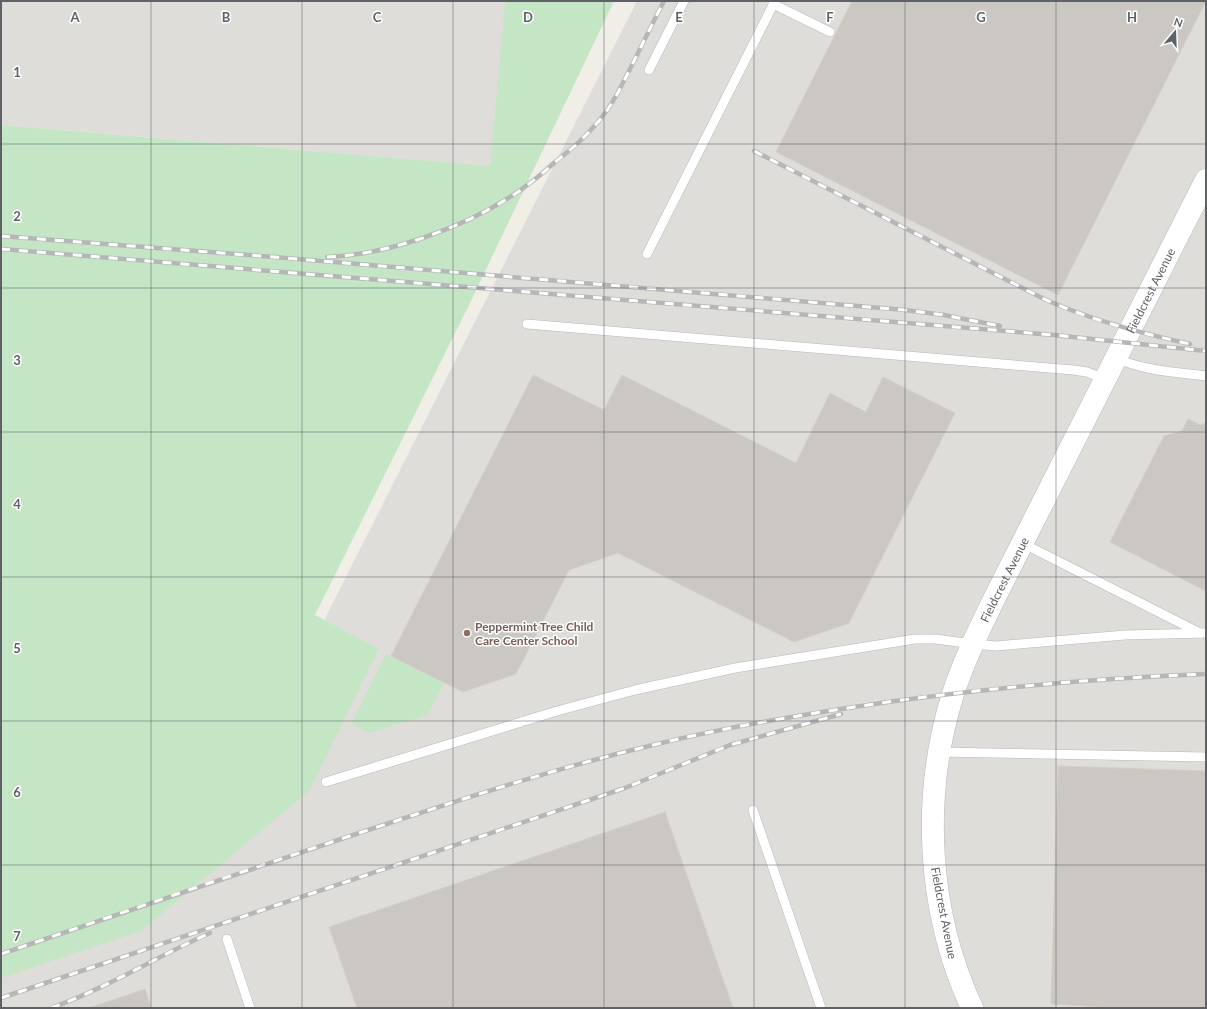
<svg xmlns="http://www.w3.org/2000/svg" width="1207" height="1009" viewBox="0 0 1207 1009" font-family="Lato,sans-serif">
<rect width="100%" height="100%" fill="#f0eee7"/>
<!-- industrial -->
<g fill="#dfddd9">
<path d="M1 1H528L511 168 1 125Z"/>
<path d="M637 1H1206V1008H1V916L211 844Z"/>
</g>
<!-- green -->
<g fill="#c5e6c5">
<path d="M505 1H614L470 303 315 615 379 649 309 791 141 931 1 978V125L490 166Z"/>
<path d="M386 654 444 683 428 715 369 733 351 724Z"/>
</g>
<!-- building -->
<g fill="#cbc8c4" stroke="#d4cfc5">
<path d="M852 1H1206L1058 295 776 152Z"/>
<path d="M533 375 604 410 622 375 796 463 830 393 866 412 883 377 955 413 849 623 794 642 618 553 569 570 516 674 463 692 391 656Z"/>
<path d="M1188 419 1200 425 1206 423V591L1110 542 1164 436 1182 431Z"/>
<path d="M1058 766 1206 771V1008H1103V1007L1051 1004Z"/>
<path d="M665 812 733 1008H357L329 927Z"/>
<path d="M145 989 151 1008H89Z"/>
</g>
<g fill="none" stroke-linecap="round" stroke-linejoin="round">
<defs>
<g id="lane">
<path d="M773 4 830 32"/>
<path d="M649 70 684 1"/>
<path d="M647 254 775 1"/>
<path d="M527 324 1073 370 1087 372 1105 379"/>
<path d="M1116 358C1144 371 1176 372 1206 376"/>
<path d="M1022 543 1200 633"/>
<path d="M939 752 1206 757"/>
<path d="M326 782 557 711 635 690 735 668 915 639H935L973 644 996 646 1125 635 1206 633"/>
<path d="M753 810 821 1008"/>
<path d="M227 939 250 1008"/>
</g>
<g id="secondary">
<path id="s1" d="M972 1008C927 911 921 796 953 694 964 660 980 628 995 597L1206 180"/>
</g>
</defs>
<!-- lane casing -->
<use href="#lane" stroke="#b4b7bb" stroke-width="10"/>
<!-- secondary casing -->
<use href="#secondary" stroke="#b5b9bd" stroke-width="23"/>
<!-- lane -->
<use href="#lane" stroke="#fff" stroke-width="9"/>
<!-- secondary -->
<use href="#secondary" stroke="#fff" stroke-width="22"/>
<defs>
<g id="rail">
<path d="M754 151 1044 299C1091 320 1140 333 1190 344"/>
<path d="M1 236 274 257 905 310 944 315 1000 326"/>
<path d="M1 249 1054 335 1206 351"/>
<path d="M327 257C386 255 460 229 510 197 526 187 541 175 555 162 575 147 594 129 608 109 618 94 625 79 633 63 643 43 653 22 664 1"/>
<path d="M1 954C121 913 241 872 362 832 457 801 552 769 649 746 730 726 812 713 895 701 998 687 1102 678 1206 674"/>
<path d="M1 998 625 788 730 745 841 714"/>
<path d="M51 1008C107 988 156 957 210 933"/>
</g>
</defs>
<!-- rail casing -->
<use href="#rail" stroke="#b5b6b6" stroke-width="4.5"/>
<!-- rail -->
<use href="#rail" stroke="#fff" stroke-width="3" stroke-dasharray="9" stroke-linecap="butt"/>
</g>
<!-- grid -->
<path fill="none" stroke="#5e6266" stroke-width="1" stroke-opacity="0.55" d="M151 1V1008M302 1V1008M453 1V1008M604 1V1008M754 1V1008M905 1V1008M1056 1V1008M1 144H1206M1 288H1206M1 432H1206M1 577H1206M1 721H1206M1 865H1206"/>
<!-- markers -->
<circle fill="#8d6e63" stroke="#fff" stroke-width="1.5" cx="467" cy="633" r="4"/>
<g text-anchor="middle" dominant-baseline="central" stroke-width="3" stroke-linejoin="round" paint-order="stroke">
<!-- street labels -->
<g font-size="12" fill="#5e6266" stroke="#fff">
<text stroke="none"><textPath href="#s1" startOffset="771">Fieldcrest Avenue</textPath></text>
<text stroke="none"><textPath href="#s1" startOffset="447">Fieldcrest Avenue</textPath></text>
<text transform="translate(944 913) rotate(79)">Fieldcrest Avenue</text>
</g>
<!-- education labels -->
<g font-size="12" font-weight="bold" fill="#785e54" stroke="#fff" text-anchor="start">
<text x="475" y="626">Peppermint Tree Child<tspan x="475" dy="14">Care Center School</tspan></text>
</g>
</g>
<g font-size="13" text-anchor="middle" font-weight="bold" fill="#5e6266" stroke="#fff" stroke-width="3" stroke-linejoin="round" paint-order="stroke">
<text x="75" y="22">A</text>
<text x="226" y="22">B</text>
<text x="377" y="22">C</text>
<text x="528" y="22">D</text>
<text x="679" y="22">E</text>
<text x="830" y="22">F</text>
<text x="981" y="22">G</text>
<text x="1132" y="22">H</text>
<text x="17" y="77">1</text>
<text x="17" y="221">2</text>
<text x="17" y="365">3</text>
<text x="17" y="509">4</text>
<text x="17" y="653">5</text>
<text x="17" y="797">6</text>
<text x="17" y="941">7</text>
</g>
<!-- border -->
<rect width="1207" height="1009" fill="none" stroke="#5e6266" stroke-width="4"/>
<!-- north arrow -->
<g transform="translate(1175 32) rotate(19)" stroke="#ffffff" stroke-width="3" paint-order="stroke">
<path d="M0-3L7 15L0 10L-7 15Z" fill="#5e6266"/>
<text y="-6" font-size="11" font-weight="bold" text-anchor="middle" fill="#5e6266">N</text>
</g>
</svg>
